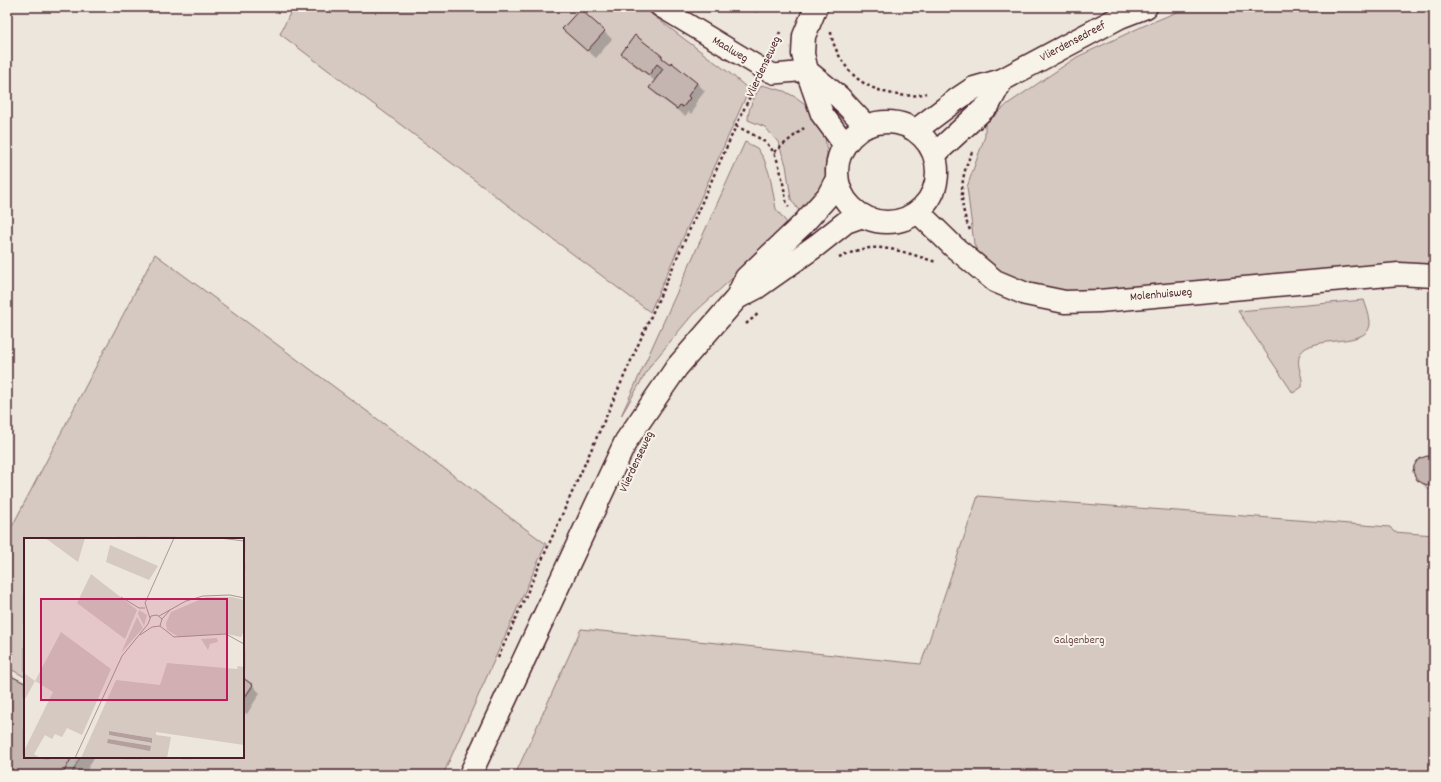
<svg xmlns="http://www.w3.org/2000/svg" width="1441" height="782" viewBox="0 0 1441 782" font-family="Dekko,sans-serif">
<rect width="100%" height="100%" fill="#ece6dd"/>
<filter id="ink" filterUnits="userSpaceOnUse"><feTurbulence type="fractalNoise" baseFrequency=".025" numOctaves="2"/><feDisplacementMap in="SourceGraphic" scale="8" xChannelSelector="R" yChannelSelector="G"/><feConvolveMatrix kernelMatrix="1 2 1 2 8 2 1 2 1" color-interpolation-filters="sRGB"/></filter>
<g filter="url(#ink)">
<!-- green -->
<g fill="#d5c9c2" stroke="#907476">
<path d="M293 7H642L732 75 747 88V94L650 312 280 34Z"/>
<path d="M1189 7H1434V274L1171 289 1065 291 1023 282 988 265 981 259 974 244 967 187 985 136V124L1009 103 1077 57 1141 27Z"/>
<path d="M762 85 784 91 797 98 812 109 824 127 827 154 825 170 826 177 817 198 801 214 791 199 786 165 778 142 765 127 748 120C748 108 755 94 762 85Z"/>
<path d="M745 142 757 148 764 159 770 176 776 209 788 224 759 254 693 314 650 366 621 416Z"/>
<path d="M155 254 546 544 443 775H71L80 757H243V539H25V677L7 667V536Z"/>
<path d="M1364 300C1366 306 1369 314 1370 321 1373 350 1311 333 1300 354 1295 366 1304 376 1302 387L1293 393 1238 311Z"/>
<path d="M978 496 1390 527 1394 532 1434 535V775H515L581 629 921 664Z"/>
</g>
<!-- shadow -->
<g fill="#0003">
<path d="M744 7H760L757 13Z"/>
<path d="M580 10 612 39 596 58 571 37Z"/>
<path d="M622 54 662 57 670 65 671 64 697 83 705 91 695 104 697 106 691 114 689 112 685 116 658 96 650 88 655 81 630 62Z"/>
<path d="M1434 459V492L1426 488 1418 479Z"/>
<path d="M7 675 25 685V757H94L85 775H7Z"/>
<path d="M243 679 252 685 260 693 247 714 243 712Z"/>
</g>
<!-- building -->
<g fill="#c4b5b0" stroke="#4a1f2b">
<path d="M580 9 605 31 587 51 562 29Z"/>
<path d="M635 35 662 56V58L670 64 671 62 697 83 688 96 690 98 683 107 680 105 677 109 649 88 663 69 657 64 649 75 621 54Z"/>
<path d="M1427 456 1434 457V483L1427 485 1422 483 1417 480 1413 472 1414 466 1417 461 1421 458Z"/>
<path d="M7 674 25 683V757H72L62 775H7Z"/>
<path d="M243 678 253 685 243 700Z"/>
</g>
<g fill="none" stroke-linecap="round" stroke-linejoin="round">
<defs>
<path id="street" d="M660 7 763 69 774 74 807 71"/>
<g id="secondary">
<path d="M816 7 804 36 803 54 807 71 822 114 845 145"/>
<path d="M807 71 839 97 866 126"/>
<circle cx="887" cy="172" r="50"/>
<path d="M916 130 956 100 974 88 1002 80 1120 17 1146 7"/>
<path d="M935 154 989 104 1002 80"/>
<path d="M918 212 954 247 995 281 1026 294 1065 302 1099 301 1399 274 1434 276"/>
<path d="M737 298 756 288 817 245 846 222 863 216"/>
<path d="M470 775 626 441 677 367 736 299 746 278 802 225 828 196 837 179"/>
</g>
</defs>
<!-- street casing -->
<use href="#street" stroke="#4a1f2b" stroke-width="22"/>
<!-- secondary casing -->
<use href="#secondary" stroke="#4a1f2b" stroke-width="25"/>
<!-- path -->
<g stroke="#4a1f2b" stroke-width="2.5" stroke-dasharray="3 3" stroke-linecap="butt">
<path d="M831 32C832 47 846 70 858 79 874 92 906 100 926 93"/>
<path d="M771 51 781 30"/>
<path d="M736 126C746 131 757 136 766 143 781 155 783 187 787 205L789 207"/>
<path d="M774 152 804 128"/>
<path d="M970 230C958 205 960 176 972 152"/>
<path d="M839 258C846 255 854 251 862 249 886 244 913 255 936 262"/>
<path d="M746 324 759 313"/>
<path d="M498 658 736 126 754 88"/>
</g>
<!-- street -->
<use href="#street" stroke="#f7f3e8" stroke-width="19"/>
<!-- secondary -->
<use href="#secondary" stroke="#f7f3e8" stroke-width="22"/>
</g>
</g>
<g text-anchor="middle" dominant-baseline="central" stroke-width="4" stroke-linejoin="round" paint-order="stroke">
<!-- street labels -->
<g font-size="12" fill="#4a1f2b" stroke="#f7f3e8">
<text transform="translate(1073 42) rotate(-28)">Vlierdensedreef</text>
<text transform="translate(730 50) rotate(31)">Maalweg</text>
<text transform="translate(764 67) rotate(-65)">Vlierdenseweg</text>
<text transform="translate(1161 295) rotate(-5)">Molenhuisweg</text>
<text transform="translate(637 462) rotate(-65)">Vlierdenseweg</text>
</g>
<!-- park labels -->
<g font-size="12" fill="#6d4a51" stroke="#f7f3e8">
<text x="1079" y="640">Galgenberg</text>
</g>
</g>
<!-- overview -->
<g transform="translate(24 538)">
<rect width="220" height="220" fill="#ece6dd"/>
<path d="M20 0H61L54 24 24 2ZM86 7 134 28 125 42 82 24ZM67 36 113 72 101 101 53 65ZM182 59H208L220 62V93L217 99 203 96 155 99 143 92 142 85 147 74ZM115 72 123 77 120 88 114 76ZM113 79 119 90 97 115ZM37 94 87 131 58 197 43 190 38 199 31 196 28 201 21 197 10 216 16 220H0V213L29 154 11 143 0 163V135L11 143ZM193 100 194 104 186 106 184 112 177 101ZM143 125 213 131 214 128 220 129V207L132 194V197L147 199 143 220H57L92 142 136 147ZM85 193 128 200 127 205 85 197Z" fill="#d5c9c2" fill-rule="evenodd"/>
<path d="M85 193 128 200V205L85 197ZM84 201 127 208 126 213 83 205Z" fill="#b39f9d"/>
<path fill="none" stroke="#ab9696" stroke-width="1" d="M196 0 220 3M97 59 115 70H121M135 78 162 63 179 58 206 57 220 60M126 80 121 65 150 0M138 81 146 72M136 88 150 99 202 96 220 106M128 89 136 88 138 81M116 97 128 89M51 220 98 118 124 86 127 78 133 77 138 81"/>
<path fill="#c2185b" fill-opacity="0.15" stroke="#c2185b" stroke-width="2" d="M17 61H203V162H17Z"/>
<rect width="220" height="220" fill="none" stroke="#4a1f2b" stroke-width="2"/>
</g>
<!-- margin -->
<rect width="1441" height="782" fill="none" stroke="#f7f3e8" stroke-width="24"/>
<rect x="12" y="12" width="1417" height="758" fill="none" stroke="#4a1f2b" stroke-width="1.5" filter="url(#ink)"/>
</svg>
